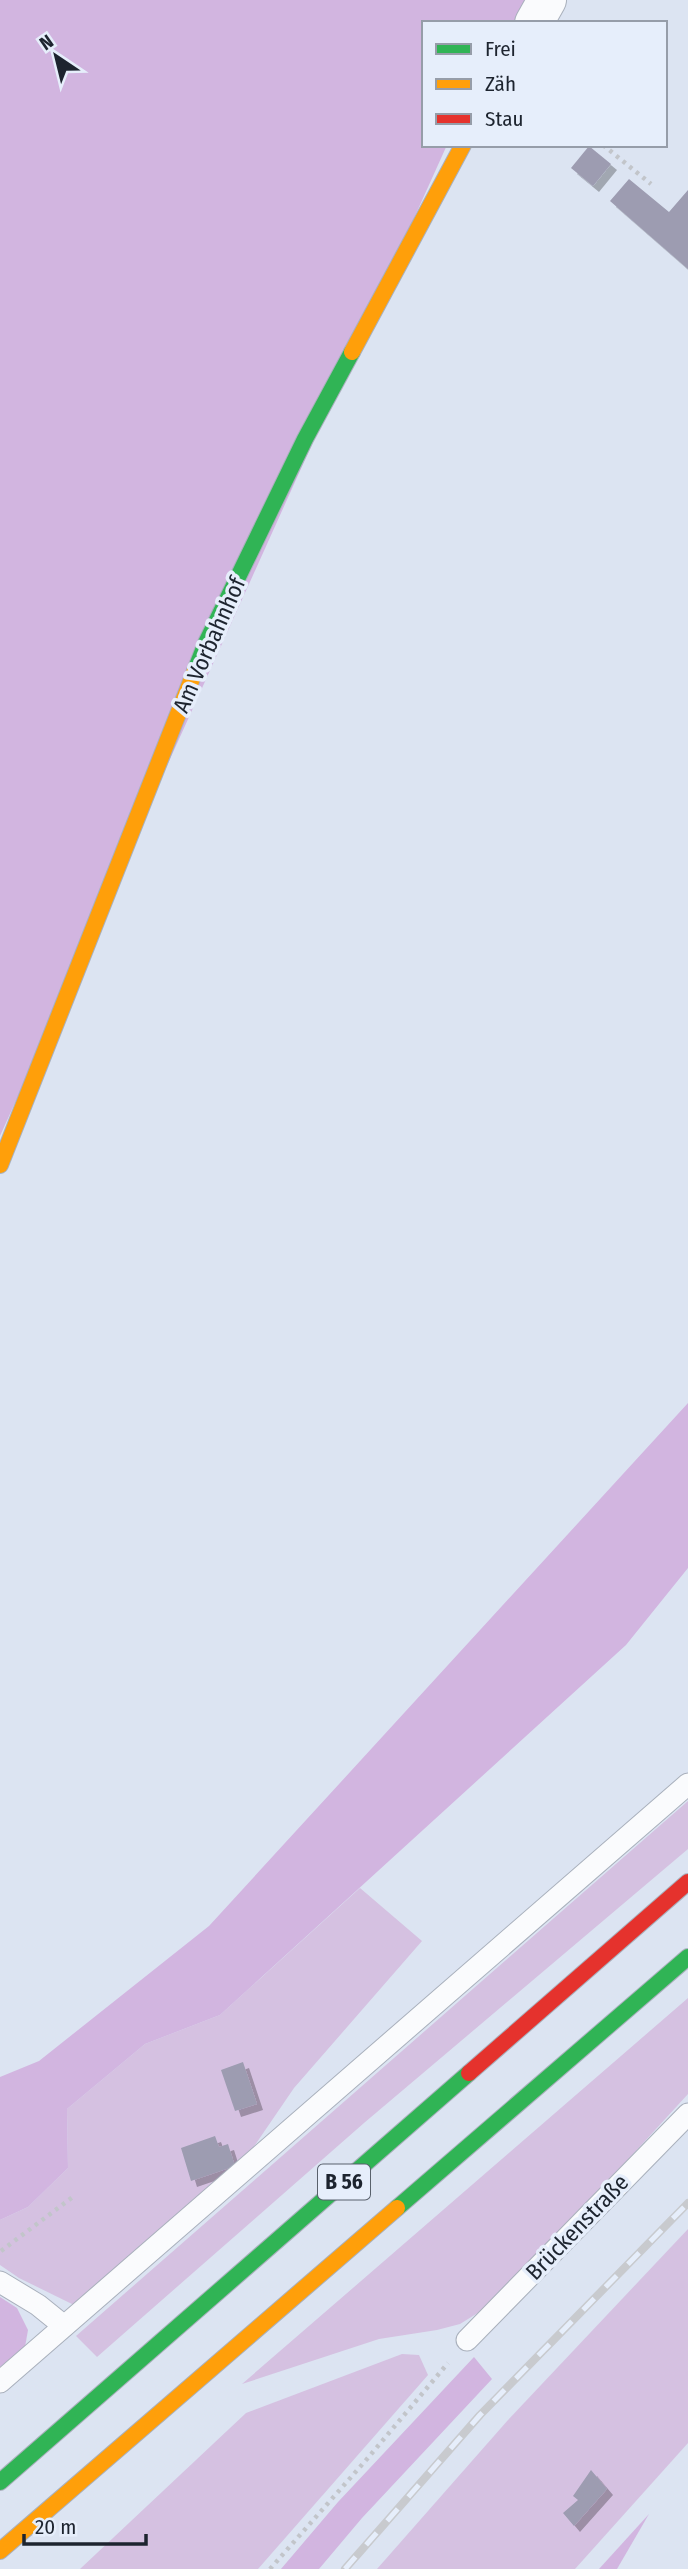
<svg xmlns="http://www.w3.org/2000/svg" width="688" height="2569" viewBox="0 0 688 2569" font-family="'Fira Sans Condensed',sans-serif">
<defs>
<filter id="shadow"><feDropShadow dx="6" dy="6" stdDeviation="0" flood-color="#0004"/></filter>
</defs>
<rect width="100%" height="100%" fill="#dce4f2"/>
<!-- green -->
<g fill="#d5c1e1">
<path d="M688 1801V1849L364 2123 97 2357 76 2336Z"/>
<path d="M360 1888 422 1941 294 2088 244 2161 74 2305 19 2278 0 2265V2220L28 2207 68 2168 67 2109 145 2044 220 2015Z"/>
<path d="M688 1998V2094L516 2282 489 2306 460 2324 437 2330 379 2339 242 2384Z"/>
<path d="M688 2229V2443L575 2569H377L508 2420Z"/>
<path d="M402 2354 419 2355 428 2375 258 2569H80L246 2413Z"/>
</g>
<!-- forest -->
<g fill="#d2b5e0">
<path d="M0 0H533L519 23H424V145H447L0 1136Z"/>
<path d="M688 1403V1568L626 1645 220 2015 145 2044 67 2109 68 2168 28 2207 0 2220V2077L39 2061 209 1926Z"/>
<path d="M0 2297 17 2308 28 2330 25 2347 0 2367Z"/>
<path d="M474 2357 492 2379 362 2518 319 2569H281L338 2502Z"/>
<path d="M649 2514 617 2569H599Z"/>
</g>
<!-- building -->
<g fill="#9d9cb1" filter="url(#shadow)">
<path d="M589 146 611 164 593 186 571 168Z"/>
<path d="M629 179 669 212 688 190V269L610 201Z"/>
<path d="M243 2062 257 2104 235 2111 221 2070Z"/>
<path d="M215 2136 219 2147 228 2144 235 2166 191 2181 181 2148Z"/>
<path d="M591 2470 607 2489 574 2526 563 2513 578 2500 573 2496Z"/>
</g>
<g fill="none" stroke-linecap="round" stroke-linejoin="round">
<defs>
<g id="lane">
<path d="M0 2282 38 2305 64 2326"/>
<path d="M467 2340 688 2114"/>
<path d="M0 2382 688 1784"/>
</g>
<path id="street" d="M534 23 547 0"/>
<g id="fast">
<path d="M195 671 206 643 305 439 352 352"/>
<path d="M397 2208 688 1957"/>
<path d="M0 2482 469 2073"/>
</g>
<g id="slow">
<path d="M352 352 463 145"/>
<path d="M0 1165 195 671"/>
<path d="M0 2551 397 2208"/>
</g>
<path id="jam" d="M469 2073 688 1882"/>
</defs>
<!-- lane casing -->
<use href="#lane" stroke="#a9b0bc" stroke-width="23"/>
<!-- street casing -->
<use href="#street" stroke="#a9b0bc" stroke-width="40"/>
<!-- fast casing -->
<use href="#fast" stroke="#a9b0bc" stroke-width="18"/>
<!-- slow casing -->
<use href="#slow" stroke="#a9b0bc" stroke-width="18"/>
<!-- jam casing -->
<use href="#jam" stroke="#a9b0bc" stroke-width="18"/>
<!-- path -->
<g stroke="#c2c5ca" stroke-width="4.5" stroke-dasharray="3.5 5" stroke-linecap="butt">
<path d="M603 145 651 184"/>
<path d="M1 2251 74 2196"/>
<path d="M270 2569 367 2459 448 2363"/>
</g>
<!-- lane -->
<use href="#lane" stroke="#fafbfd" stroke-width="21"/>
<!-- street -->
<use href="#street" stroke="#fafbfd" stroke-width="38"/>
<!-- fast -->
<use href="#fast" stroke="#30b455" stroke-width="16"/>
<!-- slow -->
<use href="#slow" stroke="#ff9f0a" stroke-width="16"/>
<!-- jam -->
<use href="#jam" stroke="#e5322d" stroke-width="16"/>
<defs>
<path id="rail" d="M345 2569 480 2415 688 2203"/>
</defs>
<!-- rail casing -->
<use href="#rail" stroke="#c8cace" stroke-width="8"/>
<!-- rail -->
<use href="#rail" stroke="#e6eefb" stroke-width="5" stroke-dasharray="16" stroke-linecap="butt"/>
</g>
<g text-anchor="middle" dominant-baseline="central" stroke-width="7" stroke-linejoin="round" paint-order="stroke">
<!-- shield labels -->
<rect fill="#e6eefb" stroke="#59616c" stroke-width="2" x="318" y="2164.5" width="52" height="35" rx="5"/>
<g font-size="21" font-weight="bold" fill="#1d242f">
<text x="344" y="2182">B 56</text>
</g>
<!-- street labels -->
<g font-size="23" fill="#1d242f" stroke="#e6eefb">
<text transform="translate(209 645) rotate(-66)">Am Vorbahnhof</text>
<text transform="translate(577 2227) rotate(-46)">Brückenstraße</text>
</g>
</g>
<!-- legend -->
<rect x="422" y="21" width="245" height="126" fill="#e6eefb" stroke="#969da9" stroke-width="2"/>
<rect x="436" y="44" width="35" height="10" fill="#30b455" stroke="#969da9" stroke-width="2"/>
<text x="485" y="56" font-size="21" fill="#1d242f">Frei</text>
<rect x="436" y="79" width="35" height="10" fill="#ff9f0a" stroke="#969da9" stroke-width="2"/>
<text x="485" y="91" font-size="21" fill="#1d242f">Zäh</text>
<rect x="436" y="114" width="35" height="10" fill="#e5322d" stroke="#969da9" stroke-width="2"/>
<text x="485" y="126" font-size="21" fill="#1d242f">Stau</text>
<!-- north arrow -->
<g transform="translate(56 56) rotate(325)" stroke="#e6eefb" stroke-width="5" paint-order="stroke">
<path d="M0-5L12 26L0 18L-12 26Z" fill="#1d242f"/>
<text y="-10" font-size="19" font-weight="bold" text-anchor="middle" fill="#1d242f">N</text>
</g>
<!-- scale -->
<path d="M24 2534v10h122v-10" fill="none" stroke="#1d242f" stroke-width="3.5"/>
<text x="35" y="2534" font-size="21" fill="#1d242f" stroke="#e6eefb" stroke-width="5" paint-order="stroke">20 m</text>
</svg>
